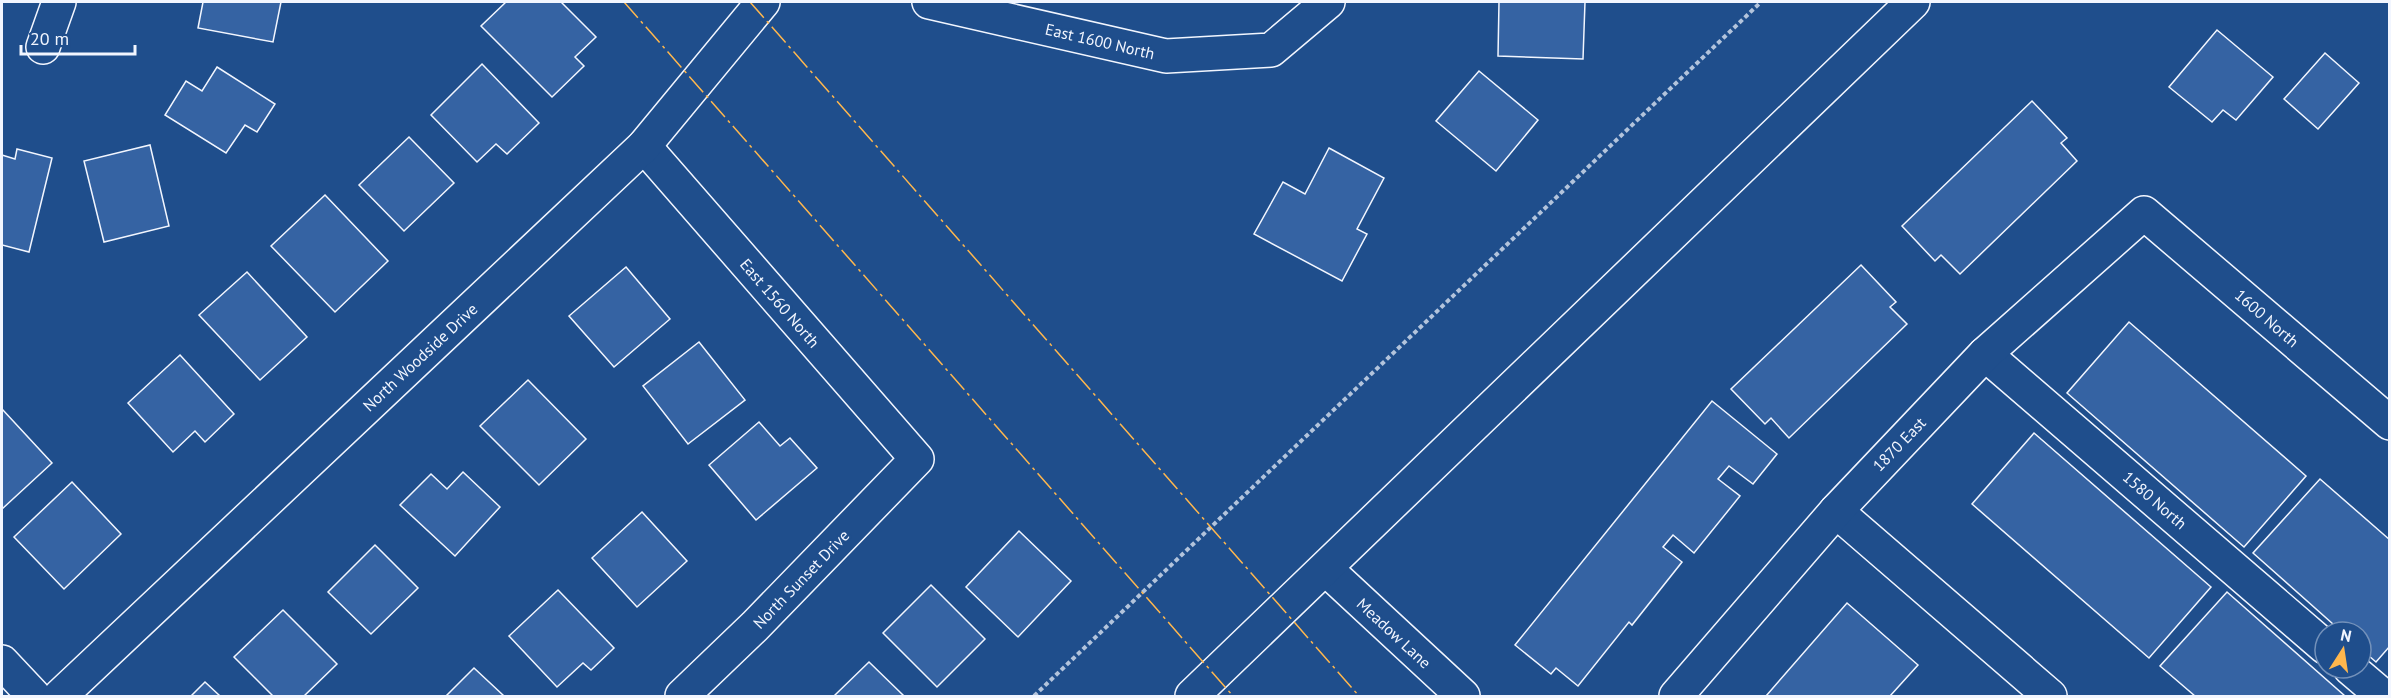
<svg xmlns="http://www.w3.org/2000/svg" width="2391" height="698" viewBox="0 0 2391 698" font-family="'PT Sans',sans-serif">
<rect width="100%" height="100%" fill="#1f4e8c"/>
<!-- building -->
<g fill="#3563a3" stroke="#f2f6ff" stroke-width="1.5">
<path d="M203 2H281L273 42 198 28Z"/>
<path d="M506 2H561L596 37 575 57 584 66 552 97 481 26Z"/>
<path d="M1499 2H1585L1583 59 1498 56Z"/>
<path d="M2217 30 2273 77 2236 120 2223 110 2212 122 2169 87Z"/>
<path d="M2325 53 2359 83 2318 129 2284 99Z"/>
<path d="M482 64 539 123 507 154 496 144 477 162 431 115Z"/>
<path d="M217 67 275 104 257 132 245 125 226 153 165 115 186 81 202 91Z"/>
<path d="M1479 71 1538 120 1496 171 1436 121Z"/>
<path d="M2032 101 2067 138 2061 143 2077 161 1960 274 1941 255 1935 261 1902 226Z"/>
<path d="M409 137 454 183 404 231 359 185Z"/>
<path d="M150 145 169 226 104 242 84 161Z"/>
<path d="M1329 148 1384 178 1357 229 1367 234 1342 281 1254 234 1283 182 1305 194Z"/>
<path d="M17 149 52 158 29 252 2 245V155L15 159Z"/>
<path d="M325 195 388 261 335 312 271 246Z"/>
<path d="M1861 265 1896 302 1890 307 1907 324 1789 438 1771 418 1765 424 1731 389Z"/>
<path d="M626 267 670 319 614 367 569 316Z"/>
<path d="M247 272 307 337 260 380 199 315Z"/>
<path d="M2129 322 2306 476 2244 547 2067 393Z"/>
<path d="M699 342 745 400 688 444 643 386Z"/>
<path d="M180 355 234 414 205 442 195 431 173 452 128 403Z"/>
<path d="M528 380 586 439 539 485 480 426Z"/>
<path d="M1712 401 1777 454 1753 484 1729 466 1718 479 1740 496 1694 553 1673 535 1663 547 1682 562 1632 625 1629 622 1578 686 1556 668 1551 674 1515 645Z"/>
<path d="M2 409 52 463 2 509Z"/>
<path d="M759 422 780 446 790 438 817 468 756 520 709 465Z"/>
<path d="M2034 433 2211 587 2149 658 1972 504Z"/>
<path d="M463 472 500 507 455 556 400 505 431 474 447 489Z"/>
<path d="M2320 479 2390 540V646L2376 662 2361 649V632H2342L2253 553Z"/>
<path d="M72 482 121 534 64 589 14 537Z"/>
<path d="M642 512 687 561 637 607 592 558Z"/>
<path d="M1019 531 1071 581 1018 637 966 587Z"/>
<path d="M375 545 418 588 371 634 328 592Z"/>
<path d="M931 585 985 639 937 687 883 633Z"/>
<path d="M558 590 614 648 591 670 583 663 557 687 509 636Z"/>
<path d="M2227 592 2345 696H2195L2160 666Z"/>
<path d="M1847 603 1918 665 1890 696H1766Z"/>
<path d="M283 610 337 664 304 696H273L234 657Z"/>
<path d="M869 662 904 696H834Z"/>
<path d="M474 668 504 696H446Z"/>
<path d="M205 682 220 696H191Z"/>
</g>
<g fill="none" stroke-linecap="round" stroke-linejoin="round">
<defs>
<g id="minor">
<path d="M929 2 1166 56 1271 50 1328 2"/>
<path d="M43 47 59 2"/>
<path d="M644 146 917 459 755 626 682 696"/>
<path d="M1985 354 2325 647"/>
<path d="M1836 511 2050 696"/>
<path d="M1326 569 1463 696"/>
<path d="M2 662 34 696"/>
<path d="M2350 668 2383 696"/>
<path d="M60 696 644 146 763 2"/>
<path d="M1676 696 1836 511 1985 354 2144 213 2390 423"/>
</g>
<path id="secondary" d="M1192 696 1913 2"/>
</defs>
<!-- minor casing -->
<use href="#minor" stroke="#f2f6ff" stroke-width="36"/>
<!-- secondary casing -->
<use href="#secondary" stroke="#f2f6ff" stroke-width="36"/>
<!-- path -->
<path stroke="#b3c4dc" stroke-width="4" stroke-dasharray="4.5 3" stroke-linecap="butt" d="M1034 696 1761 2"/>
<!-- minor -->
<use href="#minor" stroke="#1f4e8c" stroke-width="33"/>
<!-- secondary -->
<use href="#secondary" stroke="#1f4e8c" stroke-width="33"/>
<!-- power -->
<g stroke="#ffb74d" stroke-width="1.5" stroke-dasharray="21 4.5 3 4.5" stroke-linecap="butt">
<path d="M624 2 1233 696"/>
<path d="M750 2 1359 696"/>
</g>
</g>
<g text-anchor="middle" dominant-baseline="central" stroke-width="4.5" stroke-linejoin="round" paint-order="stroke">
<!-- street labels -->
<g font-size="16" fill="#f2f6ff" stroke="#1f4e8c">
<text transform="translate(1100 41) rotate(13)">East 1600 North</text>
<text transform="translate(780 303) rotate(49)">East 1560 North</text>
<text transform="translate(2267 318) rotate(41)">1600 North</text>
<text transform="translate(420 357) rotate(-43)">North Woodside Drive</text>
<text transform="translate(1899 444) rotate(-46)">1870 East</text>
<text transform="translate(2155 500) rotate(41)">1580 North</text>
<text transform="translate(801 579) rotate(-46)">North Sunset Drive</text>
<text transform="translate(1394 633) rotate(43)">Meadow Lane</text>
</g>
</g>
<!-- border -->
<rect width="2391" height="698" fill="none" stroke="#f2f6ff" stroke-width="6"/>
<!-- north arrow -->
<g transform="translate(2343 650) rotate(12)"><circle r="28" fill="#1f4e8c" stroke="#7391ba" stroke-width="1.5"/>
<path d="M0-4.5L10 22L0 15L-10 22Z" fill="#ffb74d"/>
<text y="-9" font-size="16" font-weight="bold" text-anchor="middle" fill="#f2f6ff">N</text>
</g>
<!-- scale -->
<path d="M21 45v9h114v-9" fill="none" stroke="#f2f6ff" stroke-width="3"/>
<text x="30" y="45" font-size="18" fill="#f2f6ff" stroke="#1f4e8c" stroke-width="4.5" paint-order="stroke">20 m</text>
</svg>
